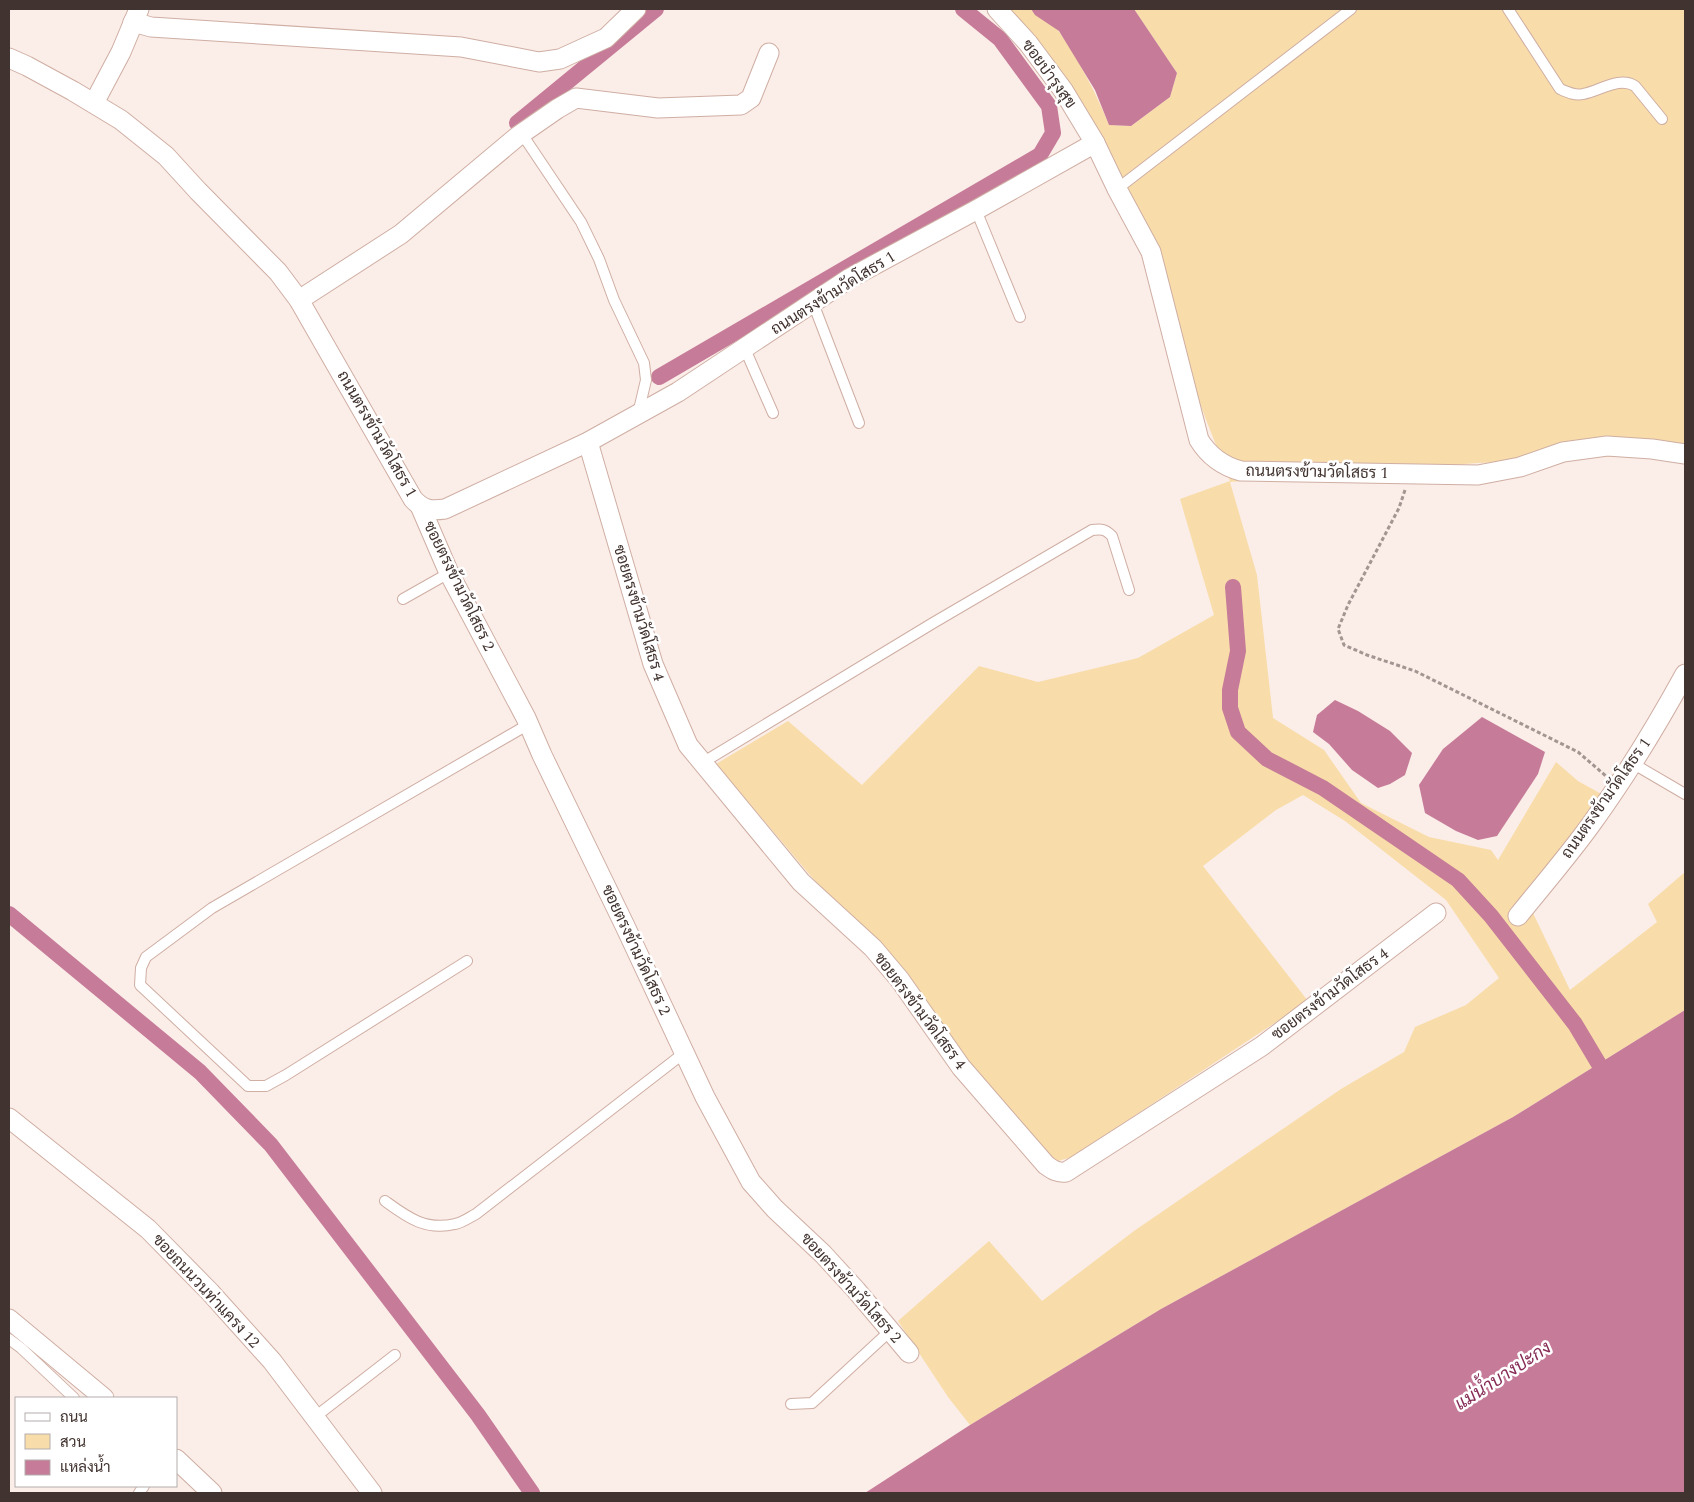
<svg xmlns="http://www.w3.org/2000/svg" width="1694" height="1502" viewBox="0 0 1694 1502" font-family="Spectral,Sarabun,serif">
<rect width="100%" height="100%" fill="#fbede8"/>
<!-- green -->
<path fill="#f8ddaa" d="M1001 9H1031C1038 20 1053 23 1060 33 1080 62 1096 93 1109 125L1131 126 1170 97 1177 73 1134 9H1685V453L1478 463 1230 482 1257 575 1273 718 1324 750 1361 803 1429 837 1491 850 1498 860 1556 762 1578 781 1605 796 1531 909 1570 990 1657 922 1648 904 1685 872V1010L1513 1117 1161 1309 970 1425 948 1397 898 1321 989 1241 1042 1301 1134 1231 1341 1089 1404 1052 1415 1027 1466 1005 1499 978 1446 900 1345 821 1303 795 1276 810 1203 866 1308 1001 1072 1157 1058 1161 1033 1150 920 996 810 875 716 764 788 721 862 785 979 666 1038 682 1138 658 1214 615 1180 499 1230 481 1205 417 1113 157Z"/>
<!-- water -->
<g fill="#c67b99">
<path d="M1031 9H1134L1177 73 1170 97 1131 126 1109 125 1095 90 1059 31 1035 15Z"/>
<path d="M1335 700 1358 711 1390 731 1412 753 1405 775 1390 784 1378 788 1352 770 1329 744 1313 732 1317 715Z"/>
<path d="M1482 717 1545 752 1538 774 1497 836 1478 840 1456 831 1425 813 1419 785 1443 749Z"/>
<path d="M1685 1010V1493H865L970 1425 1161 1309 1513 1117Z"/>
</g>
<g fill="none" stroke-linecap="round" stroke-linejoin="round">
<!-- canal -->
<g stroke="#c67b99" stroke-width="16">
<path d="M517 123 656 9"/>
<path d="M659 377 1040 155 1053 133 1049 106 1000 39 963 9"/>
<path d="M1233 587 1238 651 1230 690V708L1238 732 1267 759 1323 788 1458 880 1491 916 1575 1024 1609 1081"/>
<path d="M9 914 200 1072 271 1145 478 1415 532 1493"/>
</g>
<defs>
<g id="lane">
<path d="M1508 9 1560 89C1567 92 1575 96 1583 94 1600 91 1619 76 1635 86L1662 119"/>
<path d="M522 134 581 222 599 259 614 300 644 363 646 380 638 414"/>
<path d="M1117 189 1351 9"/>
<path d="M976 210 1020 317"/>
<path d="M813 303 859 423"/>
<path d="M745 349 773 413"/>
<path d="M403 599 449 573"/>
<path d="M702 763 933 623 1092 530C1102 529 1105 529 1112 536L1129 590"/>
<path d="M1632 763 1685 794"/>
<path d="M467 961 286 1075 266 1086H248L140 985 141 968 146 957 212 908 529 724"/>
<path d="M385 1201C407 1217 425 1231 455 1224 462 1223 470 1217 476 1214L684 1053"/>
<path d="M9 1339 21 1348 74 1398"/>
<path d="M791 1404 812 1403 890 1331"/>
<path d="M315 1417 395 1355"/>
<path d="M139 1493 144 1486"/>
</g>
<g id="street">
<path d="M997 9 1028 43 1063 90 1095 143"/>
<path d="M133 22 151 27 461 47 539 62 560 59 606 38 636 9"/>
<path d="M9 58 27 66 73 91 121 120 166 156 198 191 278 272 299 300 413 499C423 510 430 511 445 509L588 442 678 392 850 278 976 210 1095 143 1117 189 1151 252 1199 440C1209 456 1222 466 1241 471L1478 475 1520 467 1563 452 1607 446 1652 449 1685 454"/>
<path d="M94 103 121 52 139 9"/>
<path d="M299 300 401 234 518 136 557 109 576 98 658 108 741 105 751 98 769 53"/>
<path d="M588 442 653 664 688 745 801 882 873 948 900 980 961 1067 1046 1165C1053 1170 1057 1173 1066 1172L1262 1046 1436 913"/>
<path d="M421 508 449 573 526 718 542 755 625 926 705 1097 751 1182 775 1209 823 1254 856 1290 909 1353"/>
<path d="M1518 916C1543 885 1569 855 1592 823 1626 776 1657 725 1685 674"/>
<path d="M9 1118 148 1229 210 1292 272 1361 372 1493"/>
<path d="M9 1319 104 1398"/>
<path d="M176 1459 212 1493"/>
</g>
</defs>
<!-- lane casing -->
<use href="#lane" stroke="#cfaea3" stroke-width="12"/>
<!-- street casing -->
<use href="#street" stroke="#cfaea3" stroke-width="21"/>
<!-- path -->
<path stroke="#a39591" stroke-width="3" stroke-dasharray="4 2.5" stroke-linecap="butt" d="M1405 490 1399 508 1348 605 1338 629 1344 645 1367 655 1415 671 1578 752 1606 776"/>
<!-- lane -->
<use href="#lane" stroke="#fff" stroke-width="10"/>
<!-- street -->
<use href="#street" stroke="#fff" stroke-width="19"/>
</g>
<g text-anchor="middle" dominant-baseline="central" stroke-width="5" stroke-linejoin="round" paint-order="stroke">
<!-- street labels -->
<g font-size="16" fill="#41332f" stroke="#fff">
<text transform="translate(1049 74) rotate(54)">ซอยบำรุงสุข</text>
<text transform="translate(833 293) rotate(-32)">ถนนตรงข้ามวัดโสธร 1</text>
<text transform="translate(377 434) rotate(60)">ถนนตรงข้ามวัดโสธร 1</text>
<text transform="translate(1317 472) rotate(1)">ถนนตรงข้ามวัดโสธร 1</text>
<text transform="translate(459 586) rotate(64)">ซอยตรงข้ามวัดโสธร 2</text>
<text transform="translate(639 613) rotate(73)">ซอยตรงข้ามวัดโสธร 4</text>
<text transform="translate(1606 798) rotate(-55)">ถนนตรงข้ามวัดโสธร 1</text>
<text transform="translate(636 950) rotate(65)">ซอยตรงข้ามวัดโสธร 2</text>
<text transform="translate(1330 994) rotate(-37)">ซอยตรงข้ามวัดโสธร 4</text>
<text transform="translate(920 1011) rotate(53)">ซอยตรงข้ามวัดโสธร 4</text>
<text transform="translate(851 1288) rotate(48)">ซอยตรงข้ามวัดโสธร 2</text>
<text transform="translate(206 1291) rotate(47)">ซอยถนนวนท่าแครง 12</text>
</g>
<!-- water labels -->
<g font-size="18" font-style="italic" fill="#852b55" stroke="#fff">
<text transform="translate(1503 1376) rotate(-33)">แม่น้ำบางปะกง</text>
</g>
</g>
<!-- border -->
<rect width="1694" height="1502" fill="none" stroke="#41332f" stroke-width="20"/>
<!-- legend -->
<rect x="15" y="1397" width="162" height="90" fill="#ffffff" stroke="#b3adac"/>
<rect x="25" y="1413" width="25" height="8" fill="#ffffff" stroke="#b3adac"/>
<text x="60" y="1422" font-size="15" fill="#41332f">ถนน</text>
<rect x="25" y="1434" width="25" height="15" fill="#f8ddaa" stroke="#b3adac"/>
<text x="60" y="1447" font-size="15" fill="#41332f">สวน</text>
<rect x="25" y="1460" width="25" height="15" fill="#c67b99" stroke="#b3adac"/>
<text x="60" y="1472" font-size="15" fill="#41332f">แหล่งน้ำ</text>
</svg>
